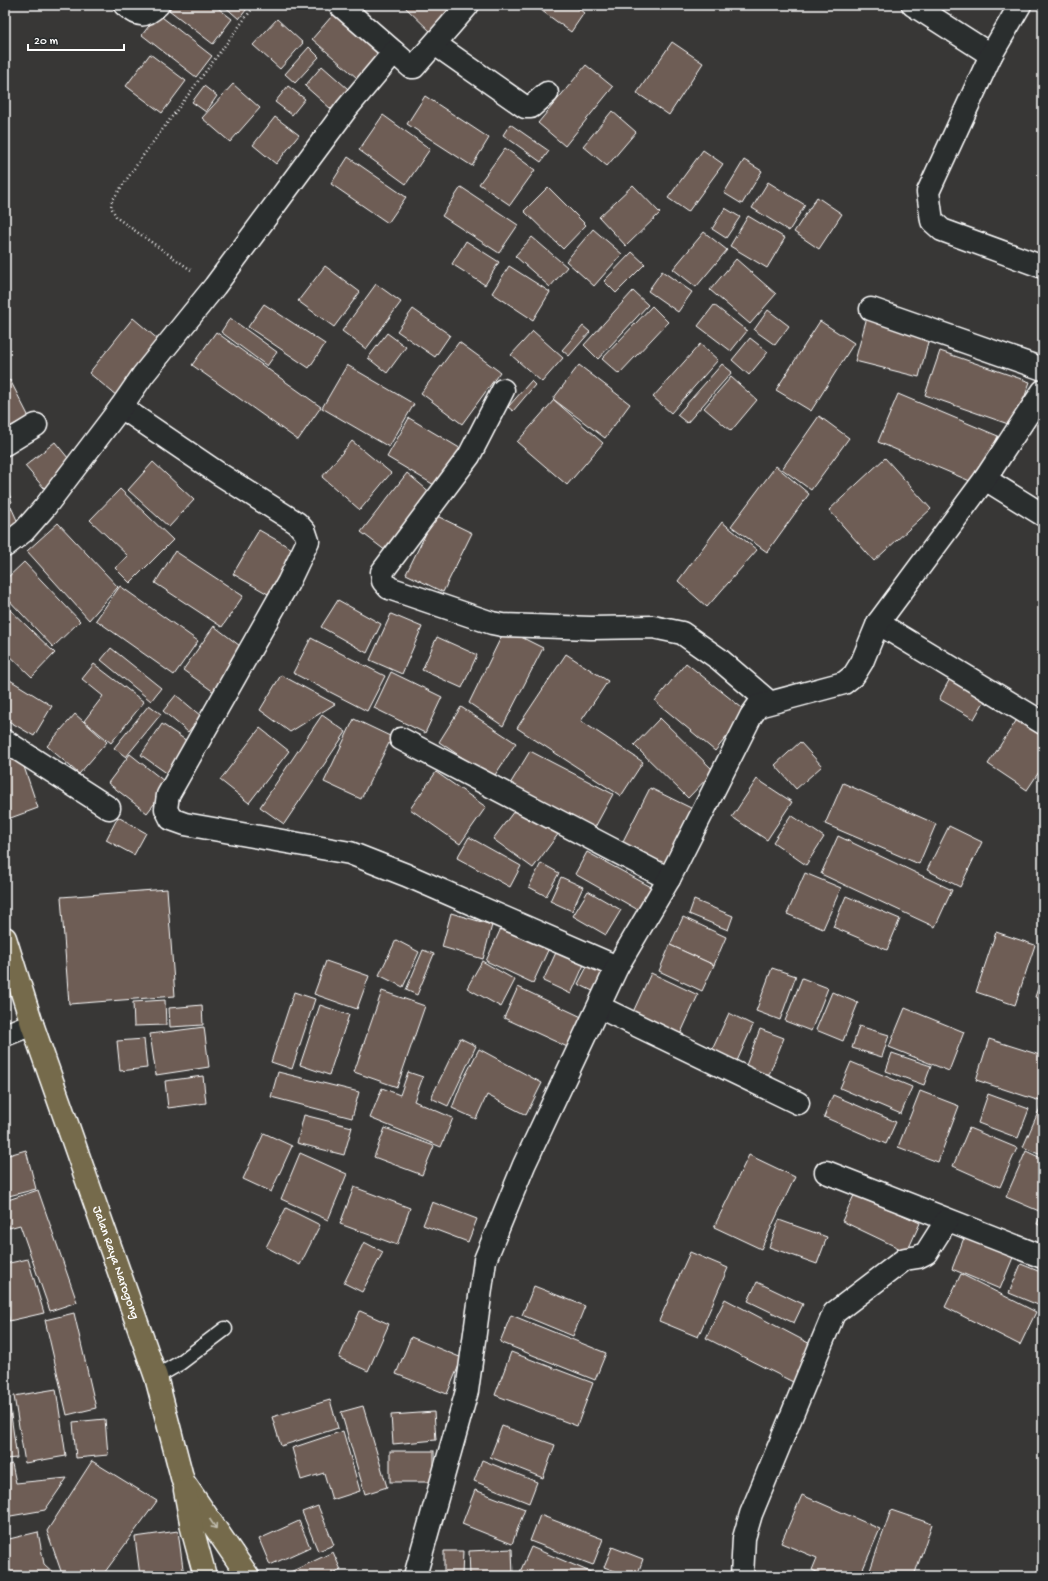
<svg xmlns="http://www.w3.org/2000/svg" width="1048" height="1581" viewBox="0 0 1048 1581" font-family="'Gochi Hand',sans-serif">
<rect width="100%" height="100%" fill="#383736"/>
<filter id="ink" filterUnits="userSpaceOnUse"><feTurbulence type="fractalNoise" baseFrequency=".025" numOctaves="2"/><feDisplacementMap in="SourceGraphic" scale="8" xChannelSelector="R" yChannelSelector="G"/><feConvolveMatrix kernelMatrix="1 2 1 2 8 2 1 2 1" color-interpolation-filters="sRGB"/></filter>
<g filter="url(#ink)">
<!-- building -->
<g fill="#6e5d55" stroke="#fff">
<path d="M173 5H214L232 19 213 44 169 10Z"/>
<path d="M223 5H250L239 19Z"/>
<path d="M407 5H444L453 14 433 34 405 7Z"/>
<path d="M534 5H574L584 13 571 32Z"/>
<path d="M338 9 390 53 364 84 312 39Z"/>
<path d="M158 14 212 56 196 77 142 35Z"/>
<path d="M277 19 303 43 280 69 253 45Z"/>
<path d="M672 42 703 63 669 115 637 93Z"/>
<path d="M309 47 319 57 295 83 285 74Z"/>
<path d="M150 54 186 81 162 113 126 86Z"/>
<path d="M586 65 613 87 565 146 538 123Z"/>
<path d="M322 66 356 96 339 116 305 86Z"/>
<path d="M233 84 260 108 230 142 202 118Z"/>
<path d="M204 86 217 96 206 112 192 102Z"/>
<path d="M288 86 305 99 292 115 275 102Z"/>
<path d="M425 96 489 138 472 166 407 124Z"/>
<path d="M612 111 636 132 607 166 583 146Z"/>
<path d="M383 115 430 149 406 184 359 150Z"/>
<path d="M275 117 299 135 276 164 253 145Z"/>
<path d="M510 124 549 151 541 162 503 135Z"/>
<path d="M505 148 535 170 510 205 479 184Z"/>
<path d="M703 150 723 164 688 212 668 198Z"/>
<path d="M348 157 406 197 388 223 331 184Z"/>
<path d="M744 160 762 171 742 204 724 193Z"/>
<path d="M768 182 805 205 789 231 752 208Z"/>
<path d="M633 185 660 213 626 246 599 217Z"/>
<path d="M461 187 518 225 499 253 442 216Z"/>
<path d="M548 187 586 225 563 249 524 211Z"/>
<path d="M817 197 842 214 819 249 794 232Z"/>
<path d="M725 208 740 217 726 238 712 229Z"/>
<path d="M748 216 785 238 767 268 730 246Z"/>
<path d="M593 229 622 254 594 286 566 261Z"/>
<path d="M704 232 727 250 696 287 673 269Z"/>
<path d="M532 237 567 267 550 287 515 256Z"/>
<path d="M466 241 499 262 485 285 452 264Z"/>
<path d="M632 252 645 264 616 293 604 281Z"/>
<path d="M736 259 776 294 750 324 710 290Z"/>
<path d="M325 266 360 292 334 327 298 301Z"/>
<path d="M509 266 550 292 533 320 492 293Z"/>
<path d="M662 271 692 292 678 312 648 291Z"/>
<path d="M376 284 401 302 366 349 342 331Z"/>
<path d="M633 291 648 305 598 359 584 345Z"/>
<path d="M264 304 325 344 309 368 248 327Z"/>
<path d="M714 305 747 331 731 351 698 326Z"/>
<path d="M652 306 668 322 619 374 602 359Z"/>
<path d="M413 309 450 335 435 357 397 331Z"/>
<path d="M768 310 789 326 775 345 754 330Z"/>
<path d="M867 317 930 334 919 377 855 361Z"/>
<path d="M133 318 160 341 117 396 89 373Z"/>
<path d="M230 318 277 352 267 366 221 332Z"/>
<path d="M820 321 854 343 811 411 776 390Z"/>
<path d="M583 326 590 332 569 356 562 350Z"/>
<path d="M533 331 563 358 542 382 511 355Z"/>
<path d="M216 332 321 407 298 440 192 365Z"/>
<path d="M387 333 406 347 387 373 368 358Z"/>
<path d="M750 338 768 352 749 375 732 360Z"/>
<path d="M459 342 500 372 462 424 421 393Z"/>
<path d="M700 344 718 360 671 413 653 397Z"/>
<path d="M940 351 1030 382 1014 426 925 395Z"/>
<path d="M722 364 732 372 687 423 677 415Z"/>
<path d="M347 365 414 404 389 447 322 408Z"/>
<path d="M579 365 630 404 605 438 553 399Z"/>
<path d="M731 377 757 400 731 431 704 408Z"/>
<path d="M10 380 29 417 5 429V383Z"/>
<path d="M531 381 535 385 513 411 508 407Z"/>
<path d="M898 394 998 436 977 484 878 442Z"/>
<path d="M554 400 603 443 567 485 517 442Z"/>
<path d="M819 416 849 438 811 490 782 469Z"/>
<path d="M409 418 463 450 441 489 387 457Z"/>
<path d="M352 441 391 473 360 510 322 477Z"/>
<path d="M55 442 73 464 44 488 25 466Z"/>
<path d="M885 458 931 509 874 561 829 510Z"/>
<path d="M153 462 194 500 169 527 128 490Z"/>
<path d="M776 466 809 494 767 552 731 526Z"/>
<path d="M407 473 432 494 386 551 361 532Z"/>
<path d="M5 483 12 502 5 505Z"/>
<path d="M120 489 173 540 130 583 115 568 128 556 90 520Z"/>
<path d="M11 507 21 529 5 536V510Z"/>
<path d="M435 515 472 533 443 592 406 574Z"/>
<path d="M722 522 757 550 707 607 678 581Z"/>
<path d="M58 523 118 587 89 620 27 551Z"/>
<path d="M259 530 294 550 268 594 233 574Z"/>
<path d="M175 551 243 596 222 627 155 583Z"/>
<path d="M24 562 80 621 53 647 5 596V580Z"/>
<path d="M120 586 198 641 174 675 96 620Z"/>
<path d="M338 600 381 624 367 653 321 627Z"/>
<path d="M5 605 55 653 32 677 5 651Z"/>
<path d="M391 614 422 627 402 674 370 660Z"/>
<path d="M214 626 244 649 214 692 183 670Z"/>
<path d="M505 629 543 648 503 726 469 703Z"/>
<path d="M437 637 477 655 462 688 422 670Z"/>
<path d="M311 638 385 676 367 711 293 673Z"/>
<path d="M111 648 161 688 151 701 101 660Z"/>
<path d="M566 654 608 681 581 721 643 762 621 796 517 728Z"/>
<path d="M686 663 747 712 715 751 655 701Z"/>
<path d="M94 664 144 702 111 743 84 721 103 696 82 679Z"/>
<path d="M391 672 442 697 425 733 374 708Z"/>
<path d="M953 673 989 693 974 719 939 699Z"/>
<path d="M281 675 335 704 290 732 260 710Z"/>
<path d="M5 677 52 706 34 736 5 719Z"/>
<path d="M176 695 201 716 188 732 163 711Z"/>
<path d="M149 705 161 714 126 757 114 748Z"/>
<path d="M461 707 516 743 493 778 439 742Z"/>
<path d="M75 714 107 742 79 774 47 746Z"/>
<path d="M322 715 346 732 284 824 260 807Z"/>
<path d="M660 718 714 771 688 798 634 745Z"/>
<path d="M1018 718 1043 735V766L1027 790 988 764Z"/>
<path d="M354 719 392 737 361 799 324 782Z"/>
<path d="M162 724 190 743 168 774 141 755Z"/>
<path d="M260 728 289 751 249 803 220 780Z"/>
<path d="M800 742 822 766 796 789 775 765Z"/>
<path d="M530 751 613 794 593 831 507 789Z"/>
<path d="M19 752 38 808 5 820V757Z"/>
<path d="M130 754 169 785 147 813 108 783Z"/>
<path d="M436 772 486 807 460 844 410 809Z"/>
<path d="M757 779 792 802 767 840 732 817Z"/>
<path d="M843 783 936 824 919 864 825 824Z"/>
<path d="M650 788 693 809 663 869 620 847Z"/>
<path d="M520 803 559 833 533 868 493 839Z"/>
<path d="M791 815 824 837 806 865 773 842Z"/>
<path d="M118 817 146 833 134 855 106 840Z"/>
<path d="M949 826 982 842 960 887 927 870Z"/>
<path d="M838 836 952 890 935 927 821 874Z"/>
<path d="M469 837 521 866 510 887 457 858Z"/>
<path d="M587 852 653 888 640 911 575 874Z"/>
<path d="M541 863 559 873 546 896 529 887Z"/>
<path d="M805 873 841 888 823 929 787 914Z"/>
<path d="M561 877 583 887 572 911 550 901Z"/>
<path d="M167 889 175 996 69 1004 61 897Z"/>
<path d="M588 891 621 910 606 935 573 916Z"/>
<path d="M846 896 900 919 887 950 833 927Z"/>
<path d="M694 900 733 916 728 930 689 914Z"/>
<path d="M451 913 492 925 483 959 442 947Z"/>
<path d="M683 917 726 937 714 965 670 945Z"/>
<path d="M502 926 549 948 533 983 486 961Z"/>
<path d="M996 932 1035 945 1015 1005 976 992Z"/>
<path d="M396 940 419 952 403 987 379 975Z"/>
<path d="M670 945 714 965 702 991 659 971Z"/>
<path d="M558 948 586 960 571 994 543 981Z"/>
<path d="M423 950 434 954 417 995 406 990Z"/>
<path d="M326 961 369 976 357 1009 314 994Z"/>
<path d="M482 961 515 980 501 1007 467 988Z"/>
<path d="M588 965 608 975 599 994 578 984Z"/>
<path d="M772 968 796 976 780 1020 756 1011Z"/>
<path d="M651 973 698 995 680 1035 633 1012Z"/>
<path d="M1043 973V1000L1035 997Z"/>
<path d="M802 978 828 988 811 1031 785 1021Z"/>
<path d="M518 987 588 1020 574 1050 504 1018Z"/>
<path d="M382 991 425 1006 397 1087 354 1072Z"/>
<path d="M294 992 315 999 292 1069 271 1062Z"/>
<path d="M832 992 858 1003 843 1041 816 1030Z"/>
<path d="M165 1000 166 1025 134 1026 133 1002Z"/>
<path d="M202 1005 203 1025 170 1027 169 1008Z"/>
<path d="M320 1005 349 1015 329 1075 300 1065Z"/>
<path d="M905 1008 964 1032 949 1071 889 1047Z"/>
<path d="M729 1013 753 1025 737 1061 712 1050Z"/>
<path d="M859 1026 889 1035 882 1057 852 1048Z"/>
<path d="M204 1027 209 1067 156 1075 150 1034Z"/>
<path d="M760 1029 784 1038 768 1077 745 1068Z"/>
<path d="M460 1038 476 1046 448 1106 431 1098Z"/>
<path d="M144 1039 147 1068 120 1071 117 1041Z"/>
<path d="M989 1039 1043 1056V1102L976 1080Z"/>
<path d="M479 1049 542 1083 526 1115 487 1095 476 1119 452 1108 462 1082Z"/>
<path d="M892 1053 931 1066 924 1085 886 1071Z"/>
<path d="M851 1062 912 1087 901 1114 840 1088Z"/>
<path d="M278 1072 359 1092 352 1118 271 1097Z"/>
<path d="M408 1072 423 1077 414 1101 453 1118 441 1147 370 1118 382 1088 400 1095Z"/>
<path d="M203 1076 206 1103 168 1108 165 1081Z"/>
<path d="M920 1091 959 1106 938 1162 898 1147Z"/>
<path d="M988 1094 1029 1109 1018 1138 978 1123Z"/>
<path d="M833 1095 896 1122 886 1144 824 1117Z"/>
<path d="M1040 1108 1043 1109V1156L1023 1147Z"/>
<path d="M304 1115 352 1127 344 1155 297 1143Z"/>
<path d="M385 1128 434 1146 422 1175 374 1157Z"/>
<path d="M969 1128 1017 1148 1000 1187 953 1166Z"/>
<path d="M264 1133 292 1146 271 1192 243 1179Z"/>
<path d="M26 1150 36 1189 5 1197V1156Z"/>
<path d="M1026 1151 1043 1159V1201L1039 1211 1006 1197Z"/>
<path d="M300 1153 347 1174 328 1220 281 1199Z"/>
<path d="M749 1155 795 1177 761 1249 714 1227Z"/>
<path d="M354 1187 410 1208 397 1245 340 1224Z"/>
<path d="M38 1190 77 1302 50 1311 20 1225 9 1228 5 1216V1201Z"/>
<path d="M855 1193 920 1223 907 1252 842 1221Z"/>
<path d="M432 1202 477 1219 468 1242 423 1225Z"/>
<path d="M286 1208 320 1225 300 1265 266 1247Z"/>
<path d="M1043 1210V1227L1037 1224Z"/>
<path d="M779 1220 827 1237 817 1264 769 1247Z"/>
<path d="M967 1230 1016 1250 1000 1289 952 1269Z"/>
<path d="M364 1242 383 1252 362 1292 344 1283Z"/>
<path d="M690 1252 728 1268 698 1337 659 1321Z"/>
<path d="M28 1259 44 1313 9 1321 5 1304V1264Z"/>
<path d="M1021 1264 1043 1273V1307L1009 1293Z"/>
<path d="M961 1274 1036 1312 1020 1345 945 1307Z"/>
<path d="M757 1282 803 1304 794 1323 748 1301Z"/>
<path d="M534 1286 585 1306 573 1336 522 1315Z"/>
<path d="M725 1299 816 1347 797 1384 706 1338Z"/>
<path d="M360 1311 389 1324 368 1371 339 1358Z"/>
<path d="M74 1313 96 1408 67 1415 45 1320Z"/>
<path d="M511 1315 606 1353 595 1380 500 1342Z"/>
<path d="M411 1337 462 1358 447 1394 396 1374Z"/>
<path d="M5 1344 10 1374H5Z"/>
<path d="M511 1352 593 1383 577 1426 495 1395Z"/>
<path d="M56 1389 66 1456 25 1463 14 1396Z"/>
<path d="M330 1400 338 1428 281 1446 272 1417Z"/>
<path d="M9 1401 17 1458 5 1459V1402Z"/>
<path d="M363 1406 387 1487 365 1494 341 1412Z"/>
<path d="M434 1412 436 1440 393 1444 391 1415Z"/>
<path d="M105 1419 108 1455 76 1458 73 1422Z"/>
<path d="M502 1426 555 1445 543 1478 490 1457Z"/>
<path d="M343 1431 360 1491 332 1500 324 1473 301 1480 292 1448Z"/>
<rect x="390" y="1451" width="44" height="31"/>
<path d="M482 1460 537 1482 529 1503 474 1481Z"/>
<path d="M92 1461 157 1501 102 1576H65L62 1574 47 1531Z"/>
<path d="M12 1464 16 1483 67 1478 45 1510 5 1517V1466Z"/>
<path d="M475 1490 525 1509 512 1544 462 1524Z"/>
<path d="M802 1495 880 1529 860 1576H826L812 1570 817 1558 781 1543Z"/>
<path d="M318 1506 334 1545 318 1551 302 1512Z"/>
<path d="M891 1510 932 1524 914 1576H868Z"/>
<path d="M540 1515 603 1539 593 1565 530 1541Z"/>
<path d="M299 1521 310 1547 270 1565 259 1539Z"/>
<path d="M178 1531 184 1576H140L135 1537Z"/>
<path d="M38 1532 44 1564 57 1576H5V1540Z"/>
<path d="M531 1547 600 1576H531L520 1572Z"/>
<path d="M612 1547 643 1559 637 1576H628L604 1567Z"/>
<path d="M512 1549 513 1576H470L469 1551Z"/>
<path d="M444 1551H463L462 1576 444 1575Z"/>
<path d="M333 1552 341 1570 328 1576H282Z"/>
</g>
<g fill="none" stroke-linecap="round" stroke-linejoin="round">
<defs>
<path id="lane" d="M156 1377 180 1363 225 1329"/>
<g id="street">
<path d="M125 5C139 17 145 18 158 5"/>
<path d="M340 5 394 52"/>
<path d="M913 5 991 55"/>
<path d="M1020 5 991 55 928 192 932 221 942 230 1043 267"/>
<path d="M435 44 525 107H531L547 93"/>
<path d="M871 309 1043 369"/>
<path d="M503 390 469 456 382 572 383 581 389 588 492 623 502 625 591 628 653 627 682 633 719 659 769 702"/>
<path d="M121 407 218 473 297 523 305 532 308 541 288 583 168 795 166 809 171 819 185 824 350 853 406 875 617 967"/>
<path d="M5 444 36 425"/>
<path d="M985 479 1043 515"/>
<path d="M5 546 24 531 45 507 121 407 143 375 215 286 347 108 394 52 411 67H414L468 5"/>
<path d="M878 623 1043 723"/>
<path d="M401 739 669 879"/>
<path d="M5 741 109 808"/>
<path d="M599 1007 798 1103"/>
<path d="M5 1035 32 1024"/>
<path d="M826 1172 1043 1257"/>
<path d="M415 1576 467 1391 485 1260 524 1165 617 967 669 879 751 716 758 706 844 683 854 675 862 662 878 623 985 479 1043 391"/>
<path d="M742 1576 744 1538 751 1514 834 1313 905 1259 918 1257 926 1253 947 1220"/>
</g>
<g id="primary">
<path id="s1" d="M5 938 32 1024 156 1377 183 1481 248 1576"/>
<path d="M185 1490 192 1528 205 1576"/>
</g>
</defs>
<!-- lane casing -->
<use href="#lane" stroke="#fff" stroke-width="17"/>
<!-- street casing -->
<use href="#street" stroke="#fff" stroke-width="25"/>
<!-- primary casing -->
<use href="#primary" stroke="#fff" stroke-width="25"/>
<!-- path -->
<path stroke="#fff" stroke-width="2.5" stroke-dasharray="1 3" stroke-linecap="butt" d="M191 270 117 218 111 207 112 201 142 157 255 5"/>
<!-- lane -->
<use href="#lane" stroke="#2a2d2e" stroke-width="14"/>
<!-- street -->
<use href="#street" stroke="#2a2d2e" stroke-width="22"/>
<!-- primary -->
<use href="#primary" stroke="#746b4b" stroke-width="22"/>
</g>
<!-- one-way arrows -->
<defs><path id="oneway-shaft" d="M-6 0H5M1.5-3L5.5 0L1.5 3" fill="none" stroke-width="1.6" stroke-linecap="round" stroke-linejoin="round"/></defs>
<use stroke="#c0bcae" href="#oneway-shaft" transform="translate(213 1524) rotate(56)"/>
</g>
<g text-anchor="middle" dominant-baseline="central" stroke-width="3.5" stroke-linejoin="round" paint-order="stroke">
<!-- street labels -->
<g font-size="13" fill="#fff" stroke="#2a2d2e">
<text stroke="none"><textPath href="#s1" startOffset="343">Jalan Raya Narogong</textPath></text>
</g>
</g>
<!-- margin -->
<rect width="1048" height="1581" fill="none" stroke="#2a2d2e" stroke-width="20"/>
<rect x="10" y="10" width="1028" height="1561" fill="none" stroke="#fff" stroke-width="1.5" filter="url(#ink)"/>
<!-- scale -->
<path d="M28 44v6h96v-6" fill="none" stroke="#ffffff" stroke-width="2"/>
<text x="34" y="44" font-size="12" fill="#ffffff" stroke="#2a2d2e" stroke-width="3" paint-order="stroke">20 m</text>
</svg>
